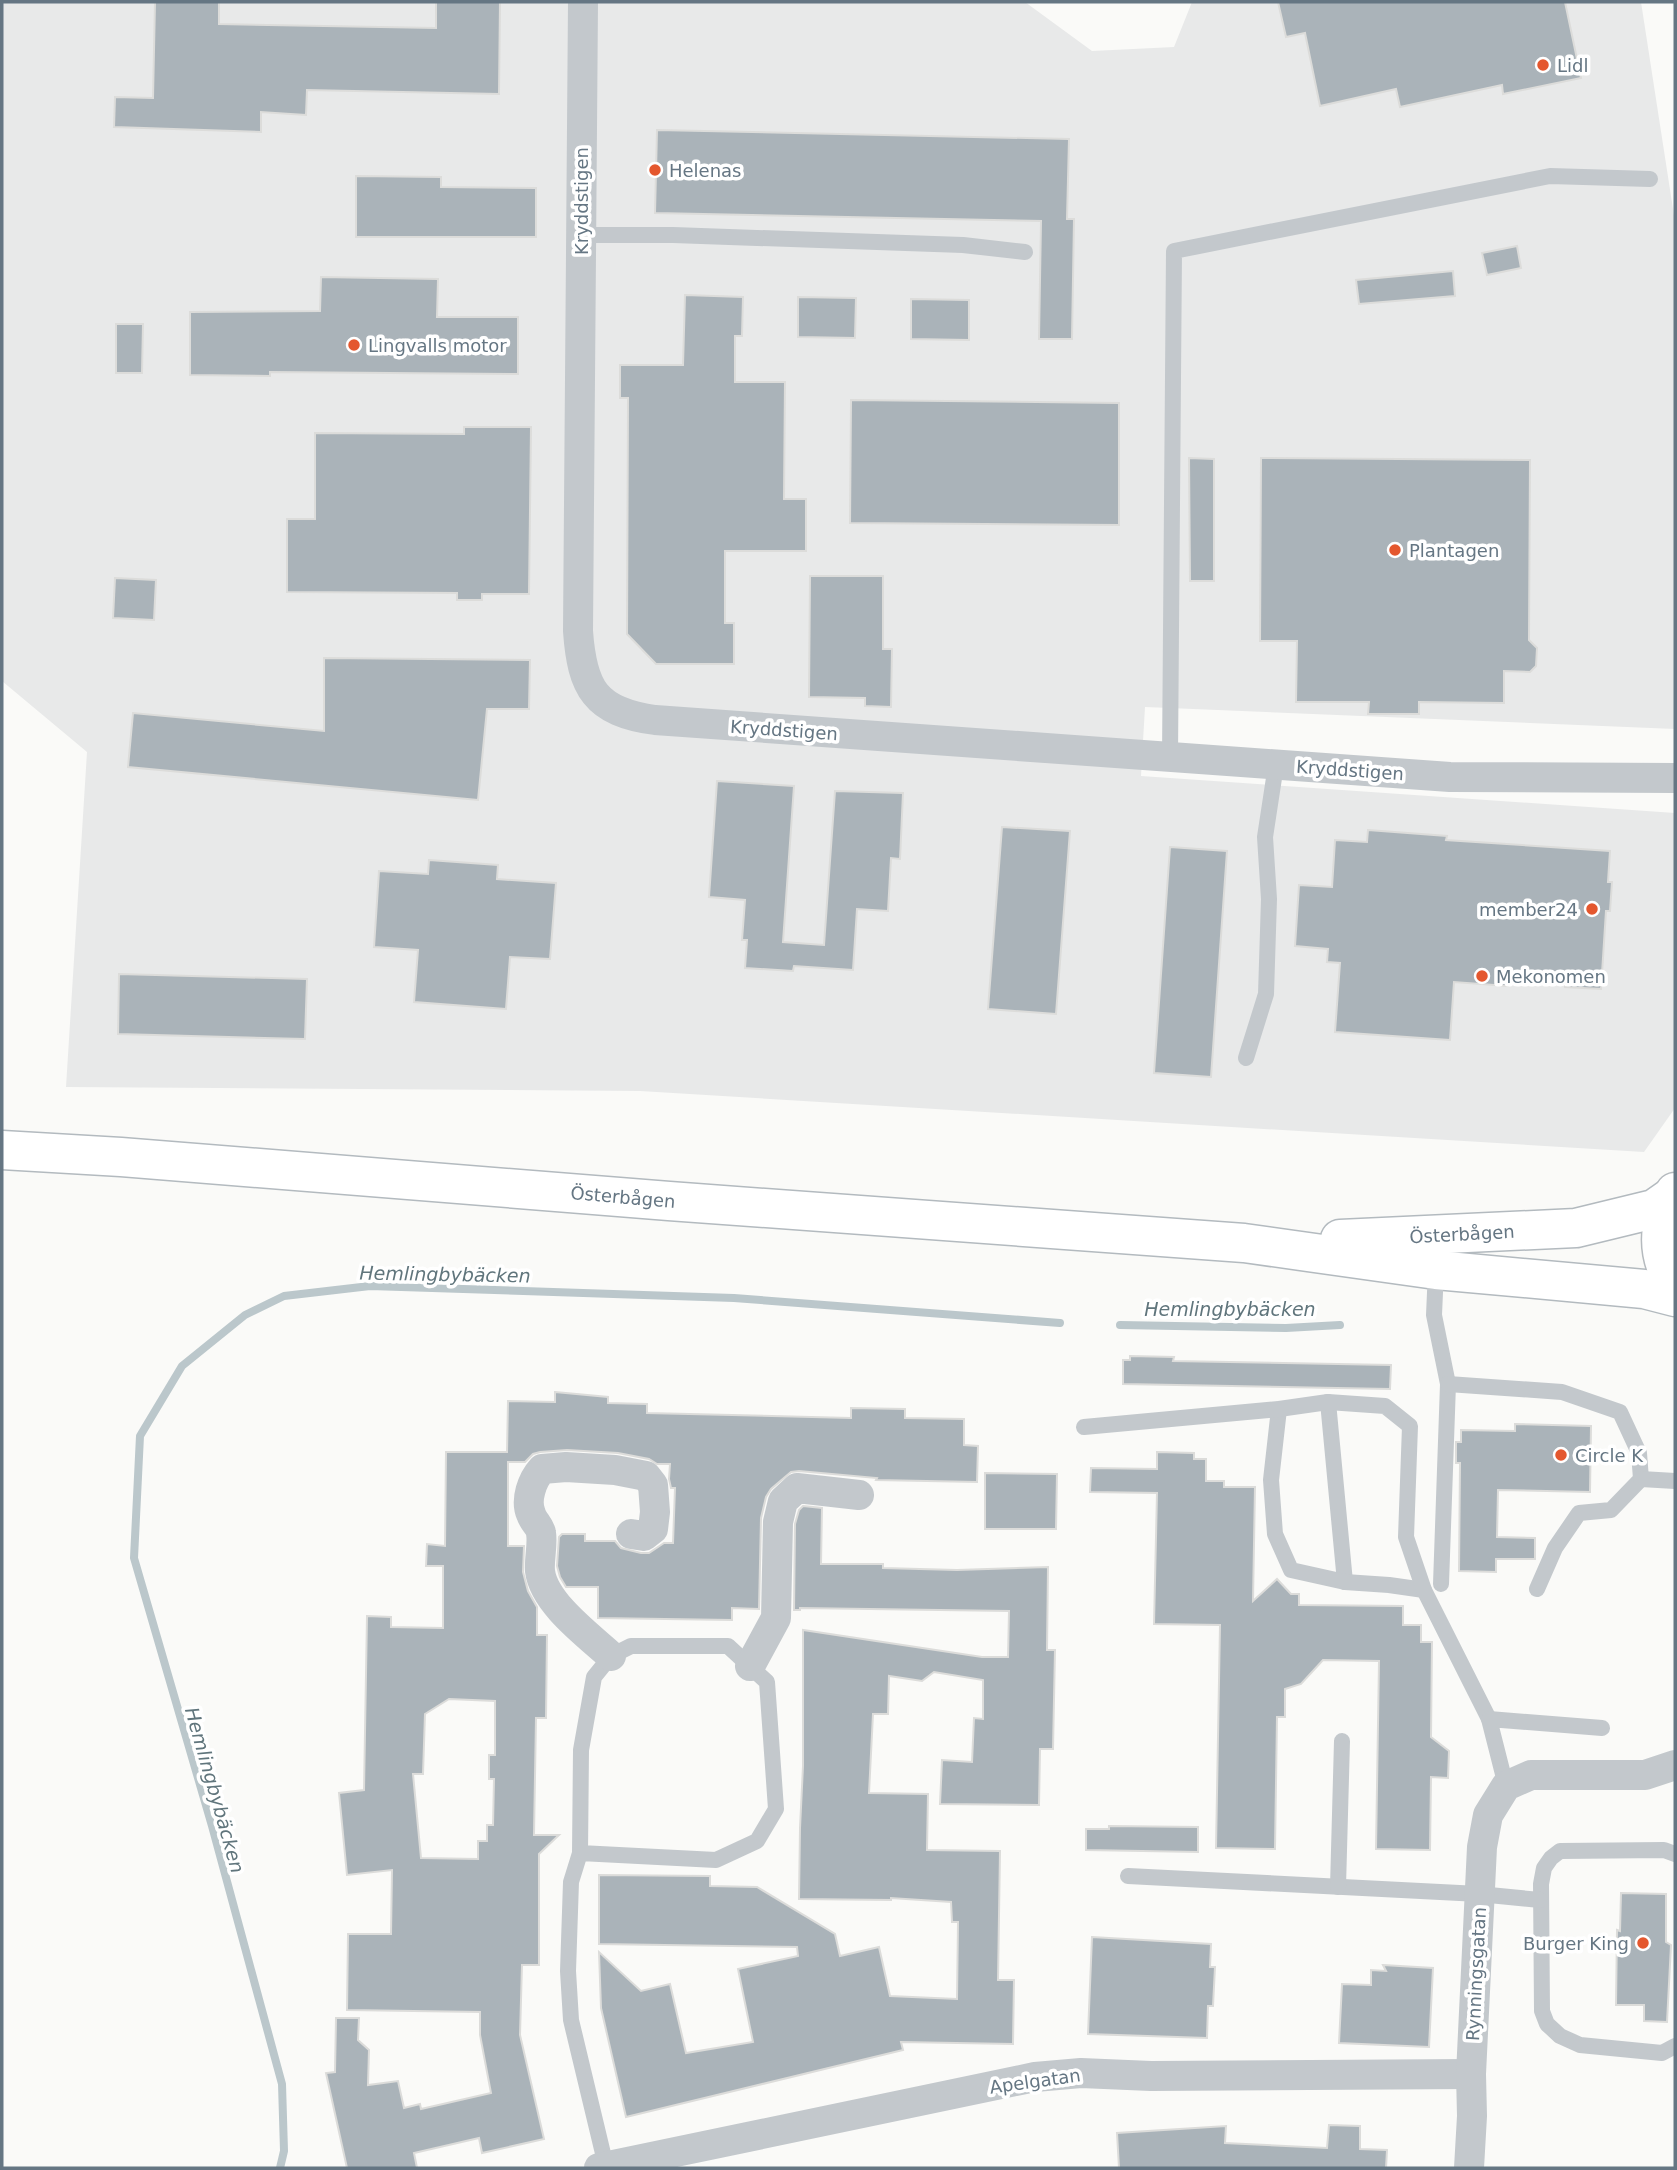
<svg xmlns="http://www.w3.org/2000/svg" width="1677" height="2170" viewBox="0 0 1677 2170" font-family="'DejaVu Sans',sans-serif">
<rect width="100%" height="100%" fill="#fafaf8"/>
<!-- built -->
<path fill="#e8e9e9" d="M2 2H1025L1092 51 1174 47 1192 2H1641L1675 222V729L1145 707 1141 776 1675 813V1108L1644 1152 640 1091 66 1087 87 752 2 681Z"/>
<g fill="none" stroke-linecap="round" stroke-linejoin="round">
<!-- stream -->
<g stroke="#bbc7cb" stroke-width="8">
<path d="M1120 1325 1286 1328 1340 1325"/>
<path d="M280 2168 284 2151 282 2084 212 1826 134 1558 140 1436 182 1366 245 1315 284 1296 370 1286 734 1298 1060 1323"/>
</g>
</g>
<!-- building -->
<g fill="#aab3b9" stroke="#dcdcda" stroke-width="2" fill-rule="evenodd">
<path d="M155 2H219V24L436 28V2H500L499 94 307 90 306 115 261 112V132L114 127 115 97 153 98Z"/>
<path d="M1278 2H1565L1581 78 1503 94 1502 85 1400 107 1396 89 1320 106 1305 33 1286 37Z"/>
<path d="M657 130 1069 139 1067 219H1074L1072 339H1039L1041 221 655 213Z"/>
<path d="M356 176 441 177V187L536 188V237H356Z"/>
<path d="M1517 246 1521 268 1487 275 1482 253Z"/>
<path d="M1453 271 1455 296 1359 304 1356 280Z"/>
<path d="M321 277 438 279 437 317H518V374L270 372V376L190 375V312L320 311Z"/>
<path d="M685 295 743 297 742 336H735V382H785L784 499H806V551H725V623H734V664H656L627 634 628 398H620V365H683Z"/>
<path d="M798 297 856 298 855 338 798 337Z"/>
<path d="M911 299 969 300V340L911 339Z"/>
<path d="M116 324H143L142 373H116Z"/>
<path d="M851 400 1119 403V525L850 523Z"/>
<path d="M464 427H531L529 594H482V600H457V593L287 592V519H315V433L464 434Z"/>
<path d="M1189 458 1214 459V581H1190Z"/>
<path d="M1261 458 1530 460 1529 640 1537 648 1536 666 1530 672 1504 671V703L1419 702V714H1368L1369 702H1296L1297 641H1260Z"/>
<path d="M810 576H883V649H892L891 707 865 706V698L809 697Z"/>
<path d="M115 578 156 580 154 620 113 618Z"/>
<path d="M324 658 530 660 529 709H487L478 800 128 767 133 713 324 731Z"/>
<path d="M717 781 794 786 783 942 824 945 835 791 903 793 900 859 891 858 888 911 857 909 853 970 794 966 793 971 745 968 747 940H742L745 900 709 897Z"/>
<path d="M1002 827 1070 831 1056 1014 988 1009Z"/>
<path d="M1368 830 1447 836 1446 840 1610 851 1608 882H1612L1610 911H1606L1601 989 1565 987 1566 979 1509 975 1508 986 1454 982 1450 1040 1335 1032 1340 963 1327 962 1328 949 1295 946 1299 885 1332 887 1335 840 1367 842Z"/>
<path d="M1170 847 1227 851 1211 1077 1154 1073Z"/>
<path d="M429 860 498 865 497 879 556 883 550 959 510 957 506 1009 414 1002 418 950 374 947 379 871 428 874Z"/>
<path d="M119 974 307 979 305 1039 118 1034Z"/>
<path d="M1130 1356 1174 1357 1173 1361 1391 1365 1390 1389 1123 1384V1360H1130Z"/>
<path d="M555 1392 608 1397V1403L647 1404V1413L851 1418V1408L905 1409V1418L964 1419V1445L978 1446 977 1482 876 1480 877 1478 799 1471 791 1472 771 1489 766 1497 761 1518 759 1609 732 1608V1620L598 1618V1587H566L560 1577 557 1566 559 1537 562 1534H585V1541H615L621 1548 641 1553H649L664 1543H673L675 1488H671L669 1479 670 1464H657L649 1459 618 1453 567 1450 540 1452 533 1454 525 1462H508V1546H524L523 1572 528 1591 537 1607V1635H547L546 1718H536L534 1835H559L539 1854V1965H522L520 2035 544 2139 482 2153 479 2138 414 2153 417 2168H347L326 2073 335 2072 336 2018H359L358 2040 369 2050 368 2085 398 2081 404 2108 420 2104 421 2109 491 2093 480 2035V2012L347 2010 348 1934H391L392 1870 347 1875 339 1793 364 1790 367 1616 391 1617V1627L443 1628V1566H426L427 1544 445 1546 446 1452H507L508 1401 555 1402ZM449 1699 495 1701V1755H489V1779H494L493 1825H487V1841H478V1859L421 1858 413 1774H423L425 1714Z"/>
<path d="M1515 1424 1591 1426 1590 1492 1498 1490 1497 1537 1535 1538V1559H1496V1572L1459 1571 1460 1463H1456V1442H1461V1430L1515 1431Z"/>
<path d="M1157 1452 1194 1453V1459H1206V1481H1224V1487H1255L1253 1601 1277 1579 1291 1594H1299V1605L1403 1606V1625H1421V1642H1432L1431 1737 1449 1751 1448 1778 1431 1777 1430 1850 1376 1849 1379 1661 1323 1660 1301 1684 1285 1689V1717H1277L1275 1849 1216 1848 1220 1625 1154 1624 1157 1493 1090 1492 1091 1468 1157 1469Z"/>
<path d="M985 1473 1057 1474 1056 1529H985Z"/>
<path d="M803 1506 822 1508 821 1564H883V1568L957 1570 1048 1567 1047 1650H1055L1053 1749H1040L1039 1805 940 1804 942 1760 972 1762 974 1718 983 1719V1680L934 1672 922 1681 889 1676 888 1714H873L869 1793 928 1794 927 1850 1000 1851 998 1980H1014L1013 2044 901 2042 903 2050 626 2117 601 2008 599 1952 641 1991 670 1984 686 2053 753 2042 738 1969 798 1956 797 1947 599 1944V1875L710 1876V1886L757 1887 835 1934 840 1956 879 1947 890 1996 957 1999 958 1922H952L951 1902 891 1898V1900L799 1899 800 1828 803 1766V1630L982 1657H1008L1009 1611 800 1608V1610H794L795 1524 799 1510Z"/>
<path d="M1109 1826 1198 1827V1852L1086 1850V1829H1109Z"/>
<path d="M1621 1893 1666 1894V1942L1671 1945 1667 2022 1644 2021V2005H1616L1617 1930 1620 1931Z"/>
<path d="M1092 1937 1211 1944 1210 1967H1215L1213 2006H1208L1207 2038 1088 2034Z"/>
<path d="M1383 1965 1433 1968 1429 2047 1339 2043 1342 1984 1371 1985V1970L1386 1971Z"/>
<path d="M1329 2125 1360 2126V2149L1387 2150 1386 2168H1119L1117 2133 1226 2126 1225 2143 1327 2148Z"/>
</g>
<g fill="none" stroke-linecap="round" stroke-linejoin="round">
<defs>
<g id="secondary">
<path d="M2 1150 121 1157 669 1201 1244 1243 1436 1270 1644 1289 1675 1297"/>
<path d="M1340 1239 1576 1228 1654 1209 1674 1195"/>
</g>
<path id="primary" d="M1675 1192C1657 1226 1656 1253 1675 1286"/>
</defs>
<!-- secondary casing -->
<use href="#secondary" stroke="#b3babf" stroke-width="41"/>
<!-- primary casing -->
<use href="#primary" stroke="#b5babe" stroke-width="41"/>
<!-- service -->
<g stroke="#c3c8cc" stroke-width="16">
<path d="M581 235H673L963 245 1025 252"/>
<path d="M1170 758 1174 251 1550 176 1650 179"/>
<path d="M1246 1058 1266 994 1269 899 1265 837 1276 765"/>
<path d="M1436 1270 1434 1315 1448 1384 1441 1584"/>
<path d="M1448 1384 1562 1392 1620 1412 1639 1453 1641 1479 1611 1510 1579 1513 1555 1548 1537 1589"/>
<path d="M1328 1402 1345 1582"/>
<path d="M1279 1409 1271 1480 1275 1534 1291 1570 1345 1582 1389 1585 1424 1590"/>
<path d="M1084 1427 1279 1409 1328 1402 1385 1406 1410 1426 1406 1537 1424 1590 1489 1719"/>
<path d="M1641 1479 1675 1481"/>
<path d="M1506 1786 1489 1719 1602 1728"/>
<path d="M580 1853 716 1860 757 1841 776 1809 767 1682 728 1646H631L611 1656 594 1677 581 1750 580 1853 571 1882 568 1971 571 2020 606 2166"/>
<path d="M1675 1854 1664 1850 1560 1851 1551 1858 1544 1868 1541 1884 1542 2011 1547 2024 1560 2036 1580 2045 1662 2053 1675 2046"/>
<path d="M1128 1876 1479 1894 1540 1900"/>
<path d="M1338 1887 1342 1741"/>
</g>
<!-- minor -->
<g stroke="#c3c8cc" stroke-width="30">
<path d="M583 2 578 631C582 688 595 712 655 720L1450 777 1675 778"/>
<path d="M611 1656C588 1635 544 1603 540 1571 539 1558 543 1545 541 1533 540 1526 533 1521 531 1514 525 1500 532 1480 542 1469L566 1467 615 1470 646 1476 653 1485 655 1512 653 1529 644 1536 631 1534"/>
<path d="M750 1666 776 1618 778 1522 783 1501 797 1488 859 1495"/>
<path d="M599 2168 1035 2077 1081 2073 1151 2076 1471 2074"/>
<path d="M1469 2168 1472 2116 1471 2074 1482 1847 1488 1815 1506 1786 1531 1775H1645L1675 1765"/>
</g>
<!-- secondary -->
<use href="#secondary" stroke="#fff" stroke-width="38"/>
<!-- primary -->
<use href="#primary" stroke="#fff" stroke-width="38"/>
</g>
<!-- markers -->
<g fill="#e4572e" stroke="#fff" stroke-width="2.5">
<circle cx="1543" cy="65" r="7"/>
<circle cx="655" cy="170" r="7"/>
<circle cx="354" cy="345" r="7"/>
<circle cx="1395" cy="550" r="7"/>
<circle cx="1592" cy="909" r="7"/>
<circle cx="1482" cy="976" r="7"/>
<circle cx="1561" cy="1455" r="7"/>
<circle cx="1643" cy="1943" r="7"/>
</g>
<g text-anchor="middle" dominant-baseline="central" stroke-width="7" stroke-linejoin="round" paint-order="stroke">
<!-- poi labels -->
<g font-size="18" fill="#657683" stroke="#fff" text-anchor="start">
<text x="1557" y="65">Lidl</text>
<text x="669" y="170">Helenas</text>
<text x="368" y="345">Lingvalls motor</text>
<text x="1409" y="550">Plantagen</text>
<text x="1578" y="909" text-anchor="end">member24</text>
<text x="1496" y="976">Mekonomen</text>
<text x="1575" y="1455">Circle K</text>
<text x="1629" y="1943" text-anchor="end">Burger King</text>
</g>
<!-- street labels -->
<g font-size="18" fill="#657683" stroke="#fff">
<text transform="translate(581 201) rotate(-90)">Kryddstigen</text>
<text transform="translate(784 730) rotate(4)">Kryddstigen</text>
<text transform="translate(1350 770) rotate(4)">Kryddstigen</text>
<text transform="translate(623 1197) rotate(5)">Österbågen</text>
<text transform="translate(1462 1234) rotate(-3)">Österbågen</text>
<text transform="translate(1476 1974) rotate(-87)">Rynningsgatan</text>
<text transform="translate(1035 2081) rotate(-8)">Apelgatan</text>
</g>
<!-- water labels -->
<g font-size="19" font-style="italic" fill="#60757c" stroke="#fff">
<text transform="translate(445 1274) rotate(1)">Hemlingbybäcken</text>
<text x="1230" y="1309">Hemlingbybäcken</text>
<text transform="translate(215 1790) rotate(74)">Hemlingbybäcken</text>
</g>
</g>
<!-- border -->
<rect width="1677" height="2170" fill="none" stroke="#657683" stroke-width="7"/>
</svg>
